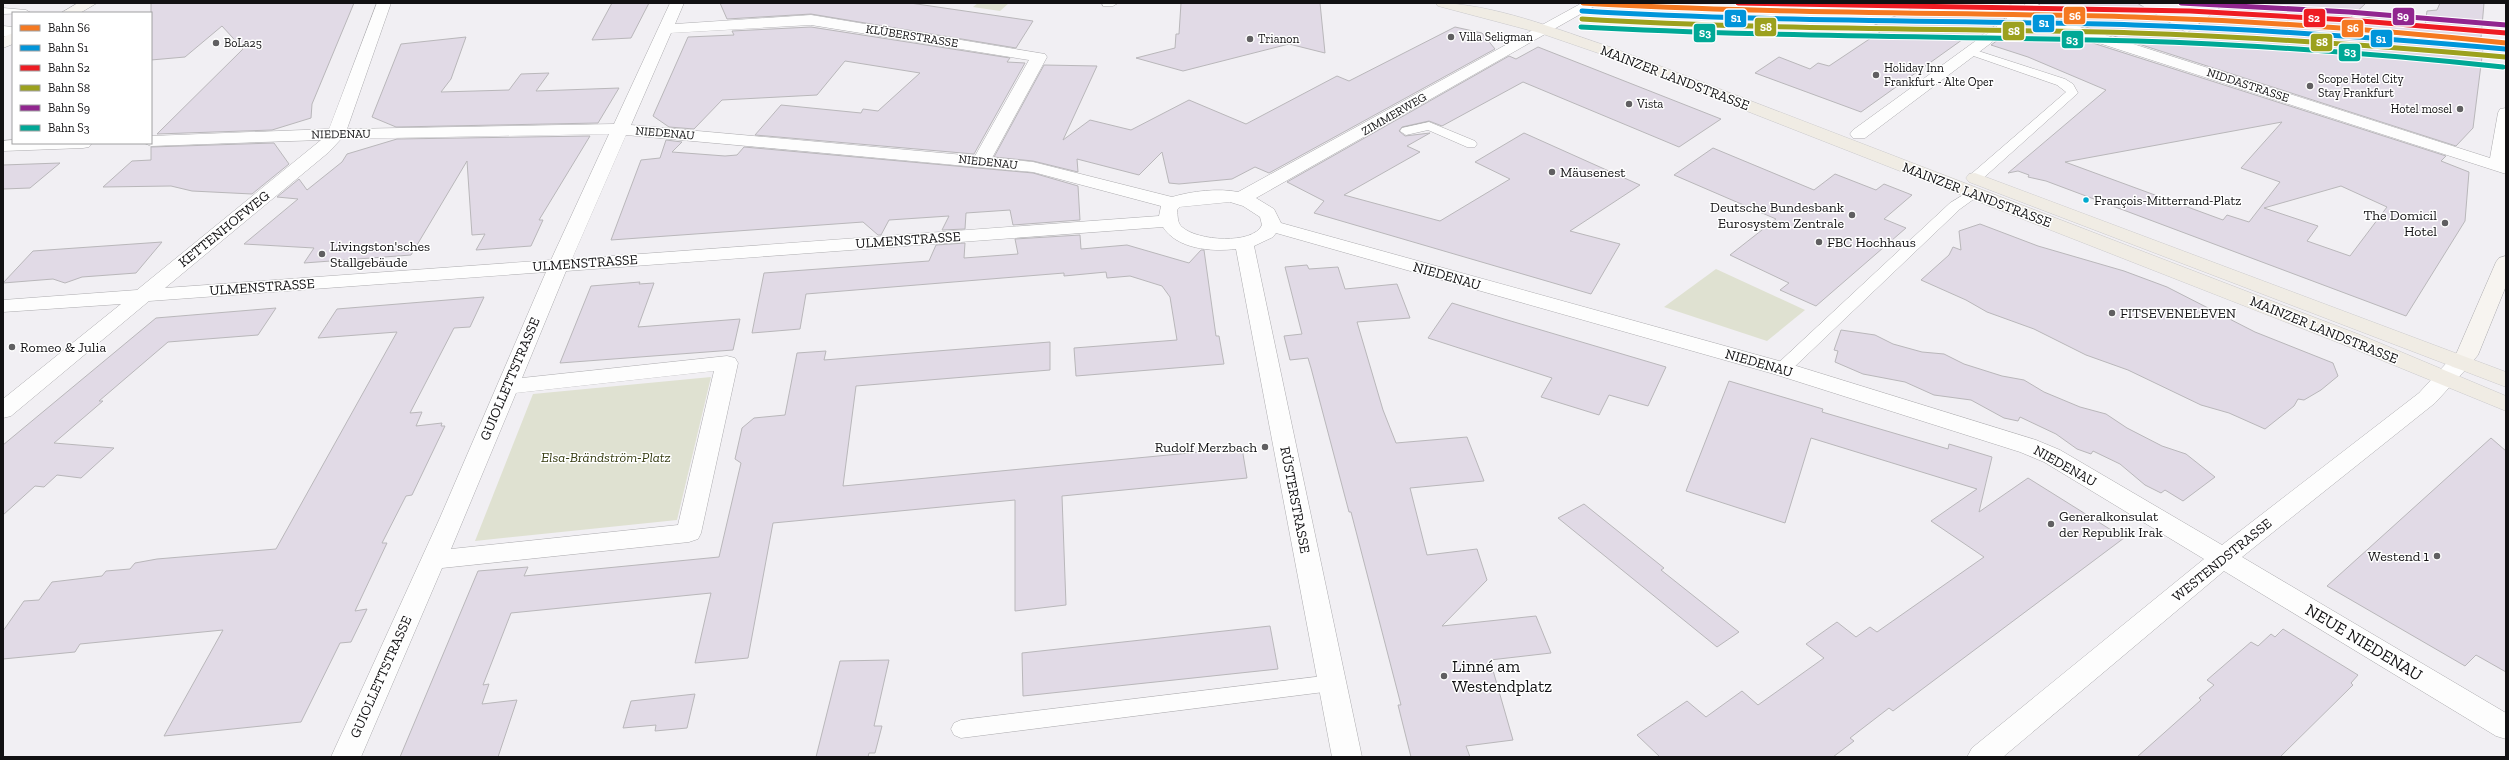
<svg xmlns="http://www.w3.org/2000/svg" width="2509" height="760" viewBox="0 0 2509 760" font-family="'Zilla Slab',serif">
<rect width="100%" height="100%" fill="#f1eff3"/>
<!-- green -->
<g fill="#dfe1d1">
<path d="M978 3H1009L1000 11 973 7Z"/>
<path d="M1716 269 1805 310 1767 341 1664 307Z"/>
<path d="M711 377 677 520 475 541 533 394Z"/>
</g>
<!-- building -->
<g fill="#e1dae6" stroke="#b9b7ba" fill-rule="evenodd">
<path d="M151 3H354L312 104 311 118 272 130 157 134 243 49 222 26 185 57 151 60Z"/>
<path d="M612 3H649L631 38 592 40Z"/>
<path d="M720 3H910L1033 21 1016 48 811 14 727 19Z"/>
<path d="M1181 3H1320L1325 53 1289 44 1183 71 1136 58 1175 48 1176 34H1179Z"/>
<path d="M1925 3H1967L2008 16 1975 40 1966 37 1861 112 1755 73 1779 57 1810 69 1818 63 1829 66 1880 32 1868 28Z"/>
<path d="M2039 3H2137L2187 33 2226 3H2366L2348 20 2390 15 2425 25 2427 11 2437 10 2440 3H2484L2480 49H2483L2473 128 2456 146 2036 11 2040 6Z"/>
<path d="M2024 21 2446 156 2441 161 2469 172 2465 221 2406 316 2046 181 2028 177 2029 175 2018 171 2008 173 2106 90 2028 57 1991 45ZM2282 122 2241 168 2280 182 2249 222 2227 215 2223 220 2065 162ZM2341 186 2387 207 2350 256 2307 241 2318 226 2264 208Z"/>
<path d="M811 27 1010 58 1007 62 1025 63 974 154 755 135 781 105 861 113 863 109 878 111 920 73 845 61 817 95 722 100 694 129 669 127 653 116 688 37 734 35 732 31Z"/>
<path d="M1455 27 1482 33 1495 49 1269 173 1255 167 1232 179 1179 184 1169 183 1162 152 1139 175 1077 159 1078 172 1033 161 994 157 1044 65 1097 66 1063 140 1090 120 1131 130 1189 100 1246 124 1337 76 1349 81Z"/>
<path d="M466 37 451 79 441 92 509 90 521 74 549 73 536 91 619 88 598 123 396 127 372 117 401 44Z"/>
<path d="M1538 47 1721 119 1679 147 1523 82 1442 126 1429 121 1402 127 1399 131 1405 136 1430 133 1407 146 1420 152 1344 195 1440 221 1510 179 1475 162 1524 133 1640 185 1570 231 1620 244 1591 294 1314 213 1324 201 1287 182 1509 56 1516 59Z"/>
<path d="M590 136 539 220H543L531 246 476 250 485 234 472 235 467 161 411 255 304 263 314 248 244 244 298 199 277 197 299 179 307 190 342 162 347 154 397 139Z"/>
<path d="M666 140 682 142 672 152 725 156 737 155 744 147 1033 173 1078 186 1080 220 1013 225 1010 210 966 213 965 229 942 230 949 216 889 220 881 235H878L863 222 611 240 641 160 660 158Z"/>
<path d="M274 143 289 164 252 194 192 191 171 186 103 187 132 161 151 160V147Z"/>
<path d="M1713 148 1814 190 1835 174 1876 190 1884 184 1912 195 1884 219 1906 228 1816 306 1780 290 1789 283 1730 255 1776 219 1674 175Z"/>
<path d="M60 163 30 188 3 189V165Z"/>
<path d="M1980 224 2038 246 2124 271 2167 287 2255 332 2333 363 2338 376 2321 390 2304 400 2298 399 2294 406 2265 429 2229 413 2201 405 2128 370 2086 355 2034 329 1987 312 1966 300 1921 280 1949 255 1953 247 1961 250 1959 231Z"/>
<path d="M1080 235 1081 249 1127 245 1189 263 1201 250H1204L1216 336H1219L1224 364 1076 376 1074 348 1177 340 1170 297 1162 286 1130 276 1107 278 1106 272 1064 276V273L806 294 800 329 752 333 764 273 929 261 936 245 965 243 964 258 1018 254 1015 239Z"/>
<path d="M162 242 136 273 82 277 65 283 53 279 3 283 33 251Z"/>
<path d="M1307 265 1309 269 1338 267 1345 289 1397 284 1410 318 1357 322 1383 410 1396 443 1467 437 1484 481 1410 488 1427 555 1477 549 1487 580 1442 626 1536 616 1551 653 1490 660 1513 740 1466 746 1470 757H1411L1398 705H1401L1351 512H1349L1311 368 1308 358 1290 360 1284 336 1302 334 1285 267Z"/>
<path d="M640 282 639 284 654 283 638 327 740 319 733 350 560 363 591 286Z"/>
<path d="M484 297 470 327 454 328 410 413 422 412 416 426 442 423 441 426H445L412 495 406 496 382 543H387L355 611 367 609 351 642 340 643 301 722 164 736 223 630 80 644 75 652 3 659V631L24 601 39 600 52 582 102 576 106 571 130 569 135 563 157 559 276 549 397 332 318 338 337 309Z"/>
<path d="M1452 303 1504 319 1666 367 1648 406 1609 395 1599 415 1541 397 1552 378 1428 338Z"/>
<path d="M276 308 258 335 168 342 99 401H103L54 443 114 448 81 478 57 475 44 487 35 486 3 515V445L156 318Z"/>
<path d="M1841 330 1875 335 1893 344 1922 352 1944 354 1964 364 2002 376 2024 380 2044 392 2080 407 2106 414 2127 428 2162 446 2186 454 2215 477 2183 501 2165 490 2161 493 2145 485 2120 464 2093 451 2091 454 2077 449 2056 434 2020 417 2018 421 2004 418 1971 400 1934 395 1905 382 1863 374 1835 362 1838 351 1834 350Z"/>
<path d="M1050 342V370L856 386 843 486 1242 448 1247 478 1062 496 1066 605 1015 611V500L773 523 748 658 695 663 711 593 511 613 483 685 489 684 482 704 517 700 498 757H400L478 571 528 567 524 576 719 557 741 463 735 459 742 428 754 418 785 415 797 353 826 351 824 360Z"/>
<path d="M1729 381 1823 409 1822 412 1948 449 1949 444 1992 457 1979 512 2028 478 2124 538 1893 711 1889 708 1850 738 1854 741 1833 757H1660L1637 735 1687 701 1706 717 1742 691 1758 705 1824 658 1806 644 1837 622 1856 637 1870 627 1877 632 1984 557 1931 521 1977 489 1811 438 1785 523 1686 491Z"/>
<path d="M2491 438 2506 451V672L2476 655 2465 666 2327 586Z"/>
<path d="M1584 504 1664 568 1661 570 1739 632 1717 647 1558 518Z"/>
<path d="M1270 626 1278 669 1023 696 1022 653Z"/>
<path d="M2283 629 2358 675 2351 683 2353 685 2280 757H2137L2201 700 2199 698 2214 685 2207 680 2251 642 2258 646 2271 634 2275 637Z"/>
<path d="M889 660 874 726H882L875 753H869L868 757H816L840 661Z"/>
<path d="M695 694 687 728 655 731 656 725 623 728 631 701Z"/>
</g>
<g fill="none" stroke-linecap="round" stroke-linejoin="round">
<defs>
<g id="lane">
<path d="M1102 3H1118L1113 6H1103Z"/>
<path d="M3 8 26 10 31 13 3 14Z"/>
<path d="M1969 48 2065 79 2073 84 2078 93 1980 181H1970L1968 178 1970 175 2066 92 2057 85 1965 53V49Z"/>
<path d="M1429 122 1475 141 1477 144 1475 147H1467L1428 130 1406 135 1400 131 1402 128Z"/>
<path d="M1973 189 1978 190 1980 193 1978 196 1960 209 1788 373H1776L1774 369 1776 365 1950 203Z"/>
<path d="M1332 675 1339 677 1342 683 1339 689 1332 691 961 738 954 735 951 729 954 723 961 720Z"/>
</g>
<g id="street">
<path d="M377 3H391L347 129 614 124 670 3H684L675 24 811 15 1045 54 1047 57 992 158 1033 162 1172 197C1192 191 1219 188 1238 192L1582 3H1600L1256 198 1274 209 1281 223 1790 364 2036 440 2060 450 2222 545 2419 393 2452 357 2460 355 2468 357 2471 362 2468 367 2435 403 2242 557 2506 713V739L2496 736 2224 571 2003 757H1967L1972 748 2204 559 2044 462 2020 452 1774 374 1276 233 1273 237 1254 246 1362 757H1332L1236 249C1211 252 1177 249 1163 227L566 271 522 378 727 356 735 358 738 363 701 533 698 539 689 542 442 568 361 757H331L439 520 546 272 149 301 11 416 3 418V399L121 304 3 312V300L137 290 321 140 151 146 144 143H151V136L329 129ZM811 25 1029 60 975 156 631 125 671 33ZM609 134 551 260 165 288 329 152 341 139ZM626 135 1033 172 1161 206 1159 216 572 259ZM1230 202 1243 206 1260 217 1262 225C1253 245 1197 241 1182 227 1177 223 1178 216 1177 210L1180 207ZM714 371 678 525 451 549 516 393Z"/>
<path d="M1983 3H2005L2020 8 2027 3H2037L2039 6 2033 12 2490 158 2498 113 2500 109 2506 108V174L2024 19 1998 38 1993 40 1991 43 1865 138H1853L1850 134 1853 130 1981 37 1986 35 2011 15 1985 6Z"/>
<path d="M3 26 13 27V37L3 36Z"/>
<path d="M13 140V143H92L89 147 83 148 3 151V141Z"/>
</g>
<g id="secondary">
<path d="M78 3H97L80 13H61Z"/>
<path d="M13 33V44L3 48V37Z"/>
<path d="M2506 256V286L2478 355 2468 367 2460 369 2452 367 2449 362 2457 352 2496 262 2499 258Z"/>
</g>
<g id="primary">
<path d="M1436 3C1492 3 1559 30 1613 48L2363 336 2506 396V411L2347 346 1601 54 1540 33 1438 6Z"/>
<path d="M1975 173 2506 372V387L1969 182 1966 178 1969 174Z"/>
</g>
</defs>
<!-- lane casing -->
<use href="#lane" stroke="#adacaf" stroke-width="1"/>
<!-- street casing -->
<use href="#street" stroke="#adacaf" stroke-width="1"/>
<!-- secondary casing -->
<use href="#secondary" stroke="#adacaf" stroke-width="1"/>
<!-- primary casing -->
<use href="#primary" stroke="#cbcacc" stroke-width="1"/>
<!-- lane -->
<use href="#lane" fill="#fdfdfd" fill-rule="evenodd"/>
<!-- street -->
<use href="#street" fill="#fdfdfd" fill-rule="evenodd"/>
<!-- secondary -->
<use href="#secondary" fill="#f7f4f0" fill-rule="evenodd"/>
<!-- primary -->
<use href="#primary" fill="#f0ece4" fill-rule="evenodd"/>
<defs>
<path id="rail-1" d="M1583 3C1767 14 1951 12 2135 17 2259 21 2383 30 2506 43"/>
<path id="rail-2" d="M1582 11C1766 22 1950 20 2134 25 2258 29 2382 38 2505 49"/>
<path id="rail-3" d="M1738 3 2190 11 2349 20 2506 33"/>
<path id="rail-4" d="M1582 19C1766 30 1950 28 2134 33 2258 37 2382 46 2505 57"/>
<path id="rail-5" d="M2181 3 2349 12 2506 25"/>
<path id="rail-6" d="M1581 27C1766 37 1952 36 2137 41 2260 45 2381 54 2503 67"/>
</defs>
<!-- rail-1 casing -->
<use href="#rail-1" stroke="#fff" stroke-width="7"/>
<!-- rail-2 casing -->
<use href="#rail-2" stroke="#fff" stroke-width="7"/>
<!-- rail-3 casing -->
<use href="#rail-3" stroke="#fff" stroke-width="7"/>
<!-- rail-4 casing -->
<use href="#rail-4" stroke="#fff" stroke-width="7"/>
<!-- rail-5 casing -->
<use href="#rail-5" stroke="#fff" stroke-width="7"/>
<!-- rail-6 casing -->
<use href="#rail-6" stroke="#fff" stroke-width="7"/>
<!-- rail-1 -->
<use href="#rail-1" stroke="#f57921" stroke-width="5"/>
<!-- rail-2 -->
<use href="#rail-2" stroke="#0095da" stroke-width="5"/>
<!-- rail-3 -->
<use href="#rail-3" stroke="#ee1c23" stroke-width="5"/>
<!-- rail-4 -->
<use href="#rail-4" stroke="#9ca11e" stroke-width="5"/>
<!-- rail-5 -->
<use href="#rail-5" stroke="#91268f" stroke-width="5"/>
<!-- rail-6 -->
<use href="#rail-6" stroke="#00a896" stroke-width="5"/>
</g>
<!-- markers -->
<g fill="#605f61" stroke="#fff" stroke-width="1.5">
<circle cx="1451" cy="37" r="4"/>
<circle cx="1250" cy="39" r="4"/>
<circle cx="216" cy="43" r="4"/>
<circle cx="1876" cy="75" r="4"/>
<circle cx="2310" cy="86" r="4"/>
<circle cx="1629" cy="104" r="4"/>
<circle cx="2460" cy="109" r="4"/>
<circle cx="1552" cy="172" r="4"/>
<circle cx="1852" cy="215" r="4"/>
<circle cx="2445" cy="223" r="4"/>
<circle cx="1819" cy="242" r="4"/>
<circle cx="322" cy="254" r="4"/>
<circle cx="2112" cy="313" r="4"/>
<circle cx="12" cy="347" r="4"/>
<circle cx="1265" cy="447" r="4"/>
<circle cx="2051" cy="524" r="4"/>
<circle cx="2437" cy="556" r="4"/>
<circle cx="1444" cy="676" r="4"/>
</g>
<circle fill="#00a9ce" stroke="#fff" stroke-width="1.5" cx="2086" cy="200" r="3.5"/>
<g text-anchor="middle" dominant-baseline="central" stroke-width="3" stroke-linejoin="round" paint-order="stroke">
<!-- far-street labels -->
<g font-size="12" fill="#121113" stroke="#fff">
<text transform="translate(912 36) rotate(9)">KLÜBERSTRASSE</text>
<text transform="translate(2248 85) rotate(18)">NIDDASTRASSE</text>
<text transform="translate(1394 114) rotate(-30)">ZIMMERWEG</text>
<text transform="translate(665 133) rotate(5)">NIEDENAU</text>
<text transform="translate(341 134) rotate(-1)">NIEDENAU</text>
<text transform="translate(988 162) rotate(6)">NIEDENAU</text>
</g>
<!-- far-poi labels -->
<g font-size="12" fill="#121113" stroke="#fff" text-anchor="start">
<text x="1459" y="37">Villa Seligman</text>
<text x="1258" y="39">Trianon</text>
<text x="224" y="43">BoLa25</text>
<text x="1884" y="68">Holiday Inn<tspan x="1884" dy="14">Frankfurt - Alte Oper</tspan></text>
<text x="2318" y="79">Scope Hotel City<tspan x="2318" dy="14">Stay Frankfurt</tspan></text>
<text x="1637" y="104">Vista</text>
<text x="2452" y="109" text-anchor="end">Hotel mosel</text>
</g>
<!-- bus labels -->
<g font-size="13" fill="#121113" stroke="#fff" text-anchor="start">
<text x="2094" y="200">François-Mitterrand-Platz</text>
</g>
<!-- street labels -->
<g font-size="14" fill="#121113" stroke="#fff">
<text transform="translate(1675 78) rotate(21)">MAINZER LANDSTRASSE</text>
<text transform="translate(1977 195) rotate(21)">MAINZER LANDSTRASSE</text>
<text transform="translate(224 229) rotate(-39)">KETTENHOFWEG</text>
<text transform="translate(908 240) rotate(-4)">ULMENSTRASSE</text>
<text transform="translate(585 263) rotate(-4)">ULMENSTRASSE</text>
<text transform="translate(1447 276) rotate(16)">NIEDENAU</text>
<text transform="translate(262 287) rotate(-4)">ULMENSTRASSE</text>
<text transform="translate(2324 330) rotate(22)">MAINZER LANDSTRASSE</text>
<text transform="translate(1759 363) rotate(16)">NIEDENAU</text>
<text transform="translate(510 379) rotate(-67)">GUIOLLETTSTRASSE</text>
<text transform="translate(2065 466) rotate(29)">NIEDENAU</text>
<text transform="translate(1295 500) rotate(79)">RÜSTERSTRASSE</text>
<text transform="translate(2222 560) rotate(-39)">WESTENDSTRASSE</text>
<text transform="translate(381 677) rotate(-66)">GUIOLLETTSTRASSE</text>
</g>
<!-- poi labels -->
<g font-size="14" fill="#121113" stroke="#fff" text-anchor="start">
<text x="1560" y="172">Mäusenest</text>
<text x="1844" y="207" text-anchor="end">Deutsche Bundesbank<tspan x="1844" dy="16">Eurosystem Zentrale</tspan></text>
<text x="2437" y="215" text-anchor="end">The Domicil<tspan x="2437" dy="16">Hotel</tspan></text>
<text x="1827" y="242">FBC Hochhaus</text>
<text x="330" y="246">Livingston'sches<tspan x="330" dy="16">Stallgebäude</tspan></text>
<text x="2120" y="313">FITSEVENELEVEN</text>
<text x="20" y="347">Romeo &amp; Julia</text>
<text x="1257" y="447" text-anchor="end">Rudolf Merzbach</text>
<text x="2059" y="516">Generalkonsulat<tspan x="2059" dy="16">der Republik Irak</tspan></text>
<text x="2429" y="556" text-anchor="end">Westend 1</text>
</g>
<!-- park labels -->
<g font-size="14" font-style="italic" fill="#353b10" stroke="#fff">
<text x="606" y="457">Elsa-Brändström-Platz</text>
</g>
<!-- near-street labels -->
<g font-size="17" fill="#121113" stroke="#fff">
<text transform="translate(2364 642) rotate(31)">NEUE NIEDENAU</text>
</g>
<!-- near-poi labels -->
<g font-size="17" fill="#121113" stroke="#fff" text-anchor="start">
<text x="1452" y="666">Linné am<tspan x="1452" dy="20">Westendplatz</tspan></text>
</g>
</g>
<g stroke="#fff" stroke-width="1.5">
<rect x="2063" y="6" width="23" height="19" rx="4" fill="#f57921"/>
<rect x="2392" y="7" width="23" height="19" rx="4" fill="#91268f"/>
<rect x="2303" y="8" width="23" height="20" rx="4" fill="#ee1c23"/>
<rect x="1724" y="9" width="23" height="19" rx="4" fill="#0095da"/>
<rect x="2032" y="14" width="23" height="19" rx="4" fill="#0095da"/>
<rect x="1754" y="17" width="23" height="20" rx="4" fill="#9ca11e"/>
<rect x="2341" y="19" width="23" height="19" rx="4" fill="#f57921"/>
<rect x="2002" y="21" width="23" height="20" rx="4" fill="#9ca11e"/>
<rect x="1693" y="23" width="23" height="20" rx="4" fill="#00a896"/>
<rect x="2370" y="29" width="23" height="19" rx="4" fill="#0095da"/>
<rect x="2061" y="30" width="23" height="19" rx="4" fill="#00a896"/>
<rect x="2310" y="33" width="23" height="19" rx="4" fill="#9ca11e"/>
<rect x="2338" y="43" width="23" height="19" rx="4" fill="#00a896"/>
</g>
<g font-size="11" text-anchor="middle" font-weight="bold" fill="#fff">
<text x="2075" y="20">S6</text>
<text x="2403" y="20">S9</text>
<text x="2314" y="22">S2</text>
<text x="1736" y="22">S1</text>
<text x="2044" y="27">S1</text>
<text x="1766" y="31">S8</text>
<text x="2353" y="32">S6</text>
<text x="2014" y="35">S8</text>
<text x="1705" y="37">S3</text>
<text x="2381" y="43">S1</text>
<text x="2072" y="44">S3</text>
<text x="2322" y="46">S8</text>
<text x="2350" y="56">S3</text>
</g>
<!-- border -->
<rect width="2509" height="760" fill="none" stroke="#121113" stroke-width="8"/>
<!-- legend -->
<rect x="12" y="12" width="140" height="132" fill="#ffffff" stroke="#a0a0a1"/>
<rect x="20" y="25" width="20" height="6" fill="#f57921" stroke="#a0a0a1"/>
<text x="48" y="32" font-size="12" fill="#121113">Bahn S6</text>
<rect x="20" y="45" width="20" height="6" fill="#0095da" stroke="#a0a0a1"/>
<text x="48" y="52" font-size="12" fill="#121113">Bahn S1</text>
<rect x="20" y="65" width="20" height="6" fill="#ee1c23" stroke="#a0a0a1"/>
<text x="48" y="72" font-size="12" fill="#121113">Bahn S2</text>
<rect x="20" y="85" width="20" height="6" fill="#9ca11e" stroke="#a0a0a1"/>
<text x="48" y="92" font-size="12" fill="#121113">Bahn S8</text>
<rect x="20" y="105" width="20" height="6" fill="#91268f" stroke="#a0a0a1"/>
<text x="48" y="112" font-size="12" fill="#121113">Bahn S9</text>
<rect x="20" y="125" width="20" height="6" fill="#00a896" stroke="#a0a0a1"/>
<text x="48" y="132" font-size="12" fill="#121113">Bahn S3</text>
</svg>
